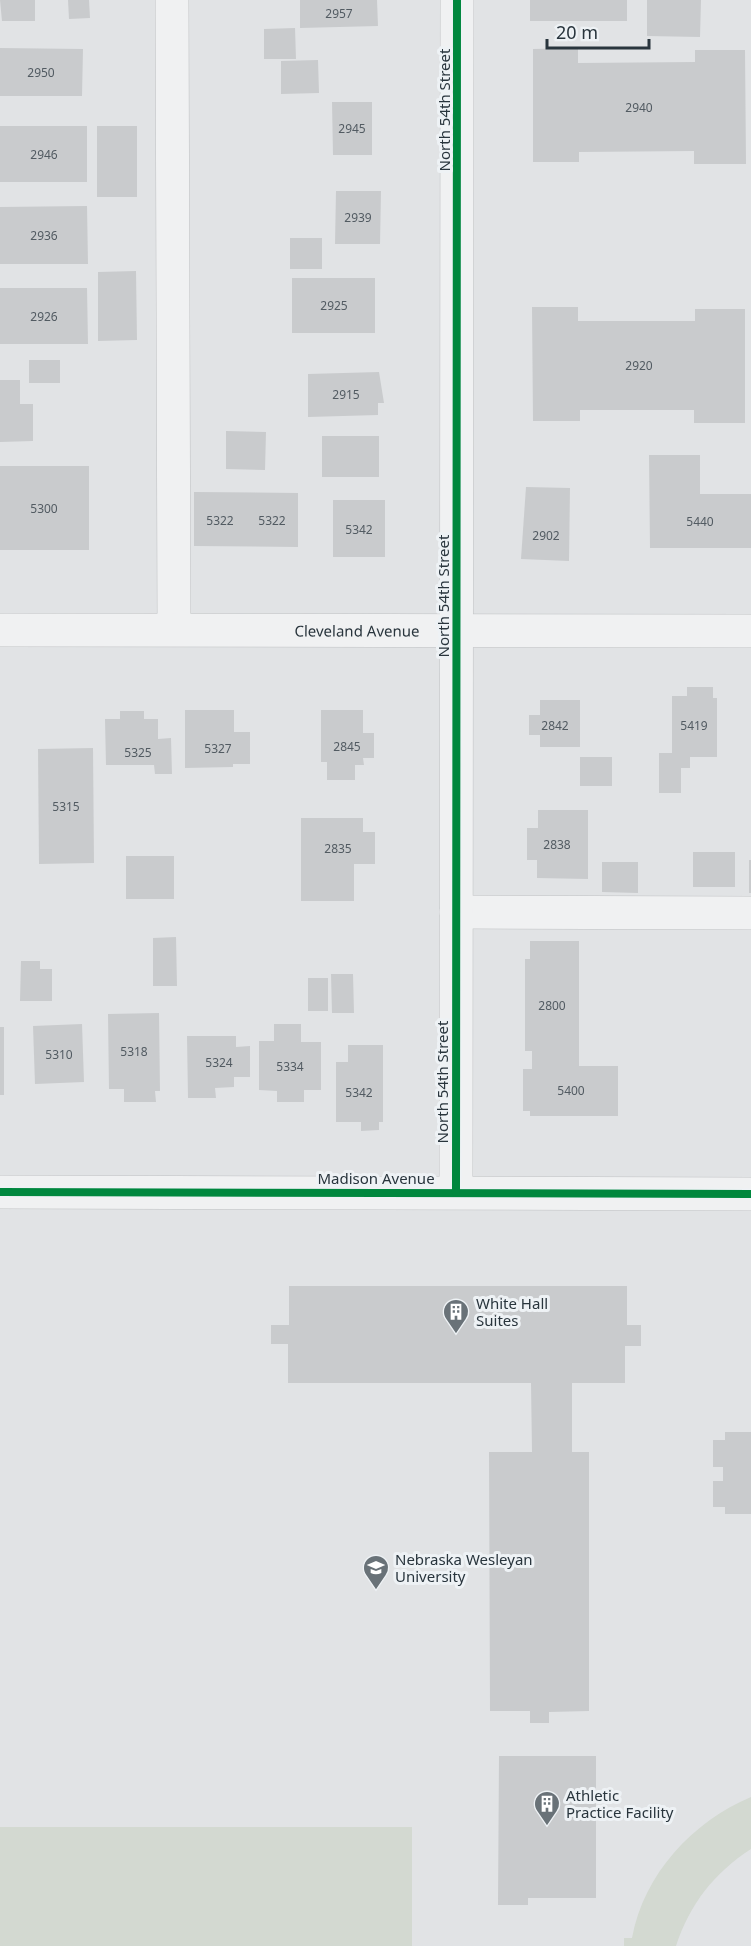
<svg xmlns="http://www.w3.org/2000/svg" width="751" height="1946" viewBox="0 0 751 1946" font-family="'Noto Sans',sans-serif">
<rect width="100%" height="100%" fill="#e1e3e5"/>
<!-- green -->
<g fill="#d3d9d1">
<path d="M751 1797V1849C714 1873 690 1904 676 1946H624V1938H632C644 1874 692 1822 751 1797Z"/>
<rect x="0" y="1827" width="412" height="119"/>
</g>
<!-- building -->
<g fill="#c9cbcd">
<path d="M0 0H35V21H2Z"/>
<path d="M68 0H89L90 18 69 19Z"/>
<path d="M300 0H377L378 26 300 28Z"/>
<rect x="530" y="0" width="97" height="21"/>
<path d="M647 0H701L700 37 647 36Z"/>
<path d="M295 28 296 59H264V29Z"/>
<path d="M0 48 83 49 82 96H0Z"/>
<path d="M578 48V63L695 62V50H745L746 164H694V151L579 152V162H533V49Z"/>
<path d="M318 60 319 93 281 94V61Z"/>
<path d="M332 102H372V155H333Z"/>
<rect x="0" y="126" width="87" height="56"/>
<rect x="97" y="126" width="40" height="71"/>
<path d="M336 191H381L380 244H335Z"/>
<path d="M87 206 88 264H0V207Z"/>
<rect x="290" y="238" width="32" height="31"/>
<path d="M136 271 137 340 98 341V272Z"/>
<rect x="292" y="278" width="83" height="55"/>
<path d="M0 288H87L88 344H0Z"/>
<path d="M532 307H578V321H695V309H745V423H694V410H580V421H533Z"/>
<rect x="29" y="360" width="31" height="23"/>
<path d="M379 372 384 403H378V415L308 417V374Z"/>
<path d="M0 380H20V404H33V441L0 442Z"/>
<path d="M226 431 266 432 265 470 226 469Z"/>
<rect x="322" y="436" width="57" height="41"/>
<path d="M649 455H700V494H751V548H650Z"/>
<rect x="0" y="466" width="89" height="84"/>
<path d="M526 487 570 488 569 561 521 559Z"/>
<path d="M194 492 298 493V547L194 546Z"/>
<rect x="333" y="500" width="52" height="57"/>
<path d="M687 687H713V698H717V757H690V768H681V793H659V753H672V696H687Z"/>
<path d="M540 700H580V747H540V735H529V715H540Z"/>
<path d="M185 710H234V732H250V764H233V767L185 768Z"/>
<path d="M321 710H363V733H374V758H363L364 765H355V780H327V762H321Z"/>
<path d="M120 711H144V719H158V739L171 738 172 774H155L154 765H106L105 719H120Z"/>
<path d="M93 748 94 863 39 864 38 749Z"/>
<rect x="580" y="757" width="32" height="29"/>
<path d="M538 810H588V879L537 878V860H527V828H538Z"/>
<path d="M301 818H363V832H375V864H354V901H301Z"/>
<rect x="693" y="852" width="42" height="35"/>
<rect x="126" y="856" width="48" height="43"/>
<rect x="749" y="860" width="2" height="33"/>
<path d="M602 862H638V893L602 892Z"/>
<path d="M176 937 177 986H153V938Z"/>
<path d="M530 941H579V1066H618V1116H530V1111H523V1069H532V1051H525V959H530Z"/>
<path d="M21 961H40V969H52V1001H20Z"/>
<path d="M331 974H353L354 1013H332Z"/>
<rect x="308" y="978" width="20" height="33"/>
<path d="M159 1013 160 1091H155L156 1102H124V1089H109L108 1014Z"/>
<path d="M82 1024 84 1082 35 1084 33 1026Z"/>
<path d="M274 1024H301V1042H321V1090H304V1102H277V1091L259 1090V1041H274Z"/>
<rect x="0" y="1027" width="4" height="68"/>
<path d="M187 1036H236V1047L250 1046V1077H234V1087L215 1088 216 1098H188Z"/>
<path d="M348 1045H383V1122H379V1130L361 1131V1122H336V1062H348Z"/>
<path d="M289 1286H627V1325H641V1346H625V1383H572V1452H589V1711L549 1712V1723H530V1711H490L489 1452H532L531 1383H288V1344H271V1325H289Z"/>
<path d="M725 1432H751V1514H725V1507H713V1481H723V1467H713V1440H725Z"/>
<path d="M499 1756H596V1898H528V1905H498Z"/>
</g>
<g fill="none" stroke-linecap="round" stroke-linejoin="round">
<defs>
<g id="minor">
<path d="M172 0 174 629"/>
<path id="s1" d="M0 630 751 631"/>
<path d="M456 912 751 913"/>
<path d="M0 1192 751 1194"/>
<path d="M456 1192 457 0"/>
</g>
</defs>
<!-- minor casing -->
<use href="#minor" stroke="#bfc1c3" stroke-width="34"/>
<!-- minor -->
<use href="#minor" stroke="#f0f1f2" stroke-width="33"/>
<defs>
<g id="cycleway">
<path d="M0 1192 751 1194"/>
<path d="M456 1192 457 0"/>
</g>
</defs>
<!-- cycleway casing -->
<use href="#cycleway" stroke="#eef2f5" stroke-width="11"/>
<!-- cycleway -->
<use href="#cycleway" stroke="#00873e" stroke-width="8"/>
</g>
<!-- icons -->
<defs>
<symbol id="building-pin" viewBox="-11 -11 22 30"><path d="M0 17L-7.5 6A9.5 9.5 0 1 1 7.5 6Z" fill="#697278" stroke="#eef2f5"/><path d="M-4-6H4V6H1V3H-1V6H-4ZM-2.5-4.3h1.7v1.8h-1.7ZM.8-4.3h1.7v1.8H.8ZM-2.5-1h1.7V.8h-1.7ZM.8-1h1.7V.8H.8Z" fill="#fff"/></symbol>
<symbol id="university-pin" viewBox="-11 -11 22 30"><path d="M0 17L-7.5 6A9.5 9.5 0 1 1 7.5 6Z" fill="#697278" stroke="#eef2f5"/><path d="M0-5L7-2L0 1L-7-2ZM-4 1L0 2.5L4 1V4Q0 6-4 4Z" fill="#fff"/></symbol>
</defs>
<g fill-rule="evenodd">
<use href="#building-pin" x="441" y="1297" width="30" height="40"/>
<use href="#university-pin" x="361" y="1553" width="30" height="40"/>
<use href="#building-pin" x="532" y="1789" width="30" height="40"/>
</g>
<g text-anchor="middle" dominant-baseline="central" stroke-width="6" stroke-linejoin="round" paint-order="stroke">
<!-- number labels -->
<g font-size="12" fill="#525b62">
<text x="339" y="13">2957</text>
<text x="41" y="72">2950</text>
<text x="639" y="107">2940</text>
<text x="352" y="128">2945</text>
<text x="44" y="154">2946</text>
<text x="358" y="217">2939</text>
<text x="44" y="235">2936</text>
<text x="334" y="305">2925</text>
<text x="44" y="316">2926</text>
<text x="639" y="365">2920</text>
<text x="346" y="394">2915</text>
<text x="44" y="508">5300</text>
<text x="220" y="520">5322</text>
<text x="272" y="520">5322</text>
<text x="700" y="521">5440</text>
<text x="359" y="529">5342</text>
<text x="546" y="535">2902</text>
<text x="555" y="725">2842</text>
<text x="694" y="725">5419</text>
<text x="347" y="746">2845</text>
<text x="218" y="748">5327</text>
<text x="138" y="752">5325</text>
<text x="66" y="806">5315</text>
<text x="557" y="844">2838</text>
<text x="338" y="848">2835</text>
<text x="552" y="1005">2800</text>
<text x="134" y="1051">5318</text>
<text x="59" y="1054">5310</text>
<text x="219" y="1062">5324</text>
<text x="290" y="1066">5334</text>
<text x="571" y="1090">5400</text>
<text x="359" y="1092">5342</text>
</g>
<!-- street labels -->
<g font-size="15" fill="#29353d" stroke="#eef2f5">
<text transform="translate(444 110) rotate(-90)">North 54th Street</text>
<text transform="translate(443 596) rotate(-90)">North 54th Street</text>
<text stroke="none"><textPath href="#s1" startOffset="357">Cleveland Avenue</textPath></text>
<text transform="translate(442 1082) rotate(-90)">North 54th Street</text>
<text x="376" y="1178">Madison Avenue</text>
</g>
<!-- poi labels -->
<g font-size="15" fill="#29353d" stroke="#eef2f5" text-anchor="start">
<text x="476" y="1303">White Hall<tspan x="476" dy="17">Suites</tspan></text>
<text x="395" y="1559">Nebraska Wesleyan<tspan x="395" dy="17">University</tspan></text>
<text x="566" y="1795">Athletic<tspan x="566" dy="17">Practice Facility</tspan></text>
</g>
</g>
<!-- scale -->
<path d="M547 39v9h102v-9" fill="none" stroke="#29353d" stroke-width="3"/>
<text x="556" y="39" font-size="18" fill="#29353d" stroke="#eef2f5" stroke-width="4.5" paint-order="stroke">20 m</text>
</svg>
